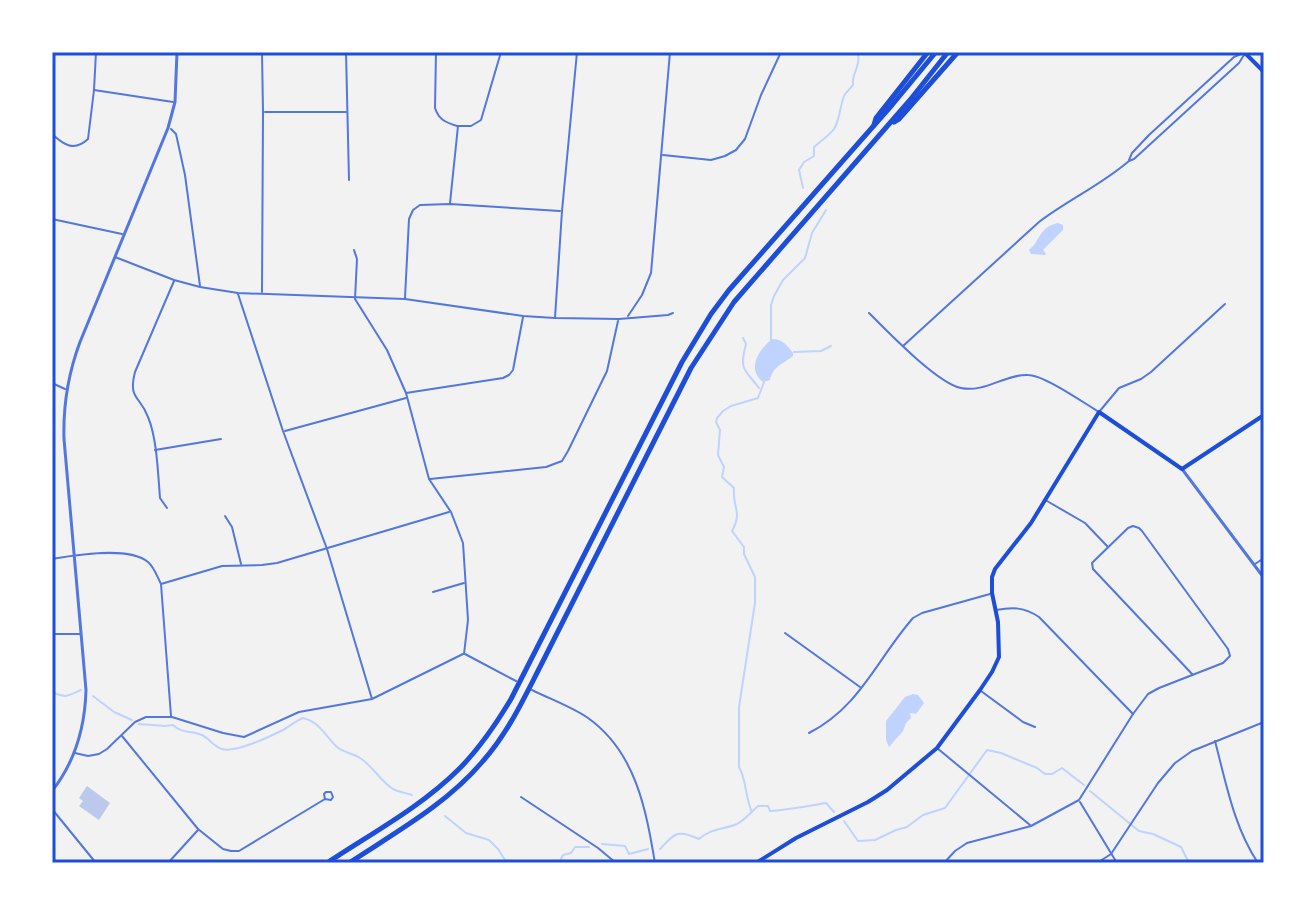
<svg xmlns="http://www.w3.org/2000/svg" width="1316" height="915" viewBox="0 0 1316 915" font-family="'DM Sans',sans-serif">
<rect width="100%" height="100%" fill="#f2f2f2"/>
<!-- water -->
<g fill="#bfd3fe">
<path d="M1058 223 1063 225V230L1043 250 1046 254 1045 255 1031 254 1029 250C1041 240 1039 227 1058 223Z"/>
<path d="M772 339C782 339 787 345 793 353V356C783 364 773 366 770 380 762 382 764 384 758 377 749 364 761 348 772 339Z"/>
<path d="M913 694 918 695 924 703 916 714 910 713 911 718 906 723 903 731 889 747 886 740V721L905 697Z"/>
</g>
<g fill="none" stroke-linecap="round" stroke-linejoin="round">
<!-- stream -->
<g stroke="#bfd3fe" stroke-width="2">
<path d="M803 188 799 170 804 162 814 156V147C819 143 831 133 834 129 840 119 840 106 844 96 846 92 850 89 853 85 851 74 861 66 858 55L859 52"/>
<path d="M743 338 746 344C739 371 744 368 759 388"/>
<path d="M771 340V305L774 296 783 280 805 258 812 233 826 210"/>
<path d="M794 352 821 351 831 346"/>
<path d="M52 692C66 698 66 697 81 690"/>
<path d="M93 696 114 712 132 720"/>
<path d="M139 724 165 726 173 725C182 734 191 730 202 735 210 739 214 747 222 749 235 753 269 737 281 731 289 727 295 721 303 718 320 722 325 736 337 747 344 753 353 753 360 758 373 766 380 781 393 789 399 792 406 793 412 795"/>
<path d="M1090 791 1139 831 1153 834 1181 847 1189 863"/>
<path d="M752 812C745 798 747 781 739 767V707L755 603V577L744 554V547L732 531C743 511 732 508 734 488L722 477 724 467 718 455 720 430 716 422 717 418 723 411 731 406 758 398 764 382"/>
<path d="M445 816 466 833 489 840 498 849 505 860 515 863"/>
<path d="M844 821 858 841 875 840 896 830 907 827 923 815 945 808 987 750 1001 753 1037 768 1045 774H1052L1062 768 1084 785"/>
<path d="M602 844 625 846 629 854 648 849"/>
<path d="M660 849C675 833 677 829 699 839 709 829 725 829 737 824 746 819 751 812 758 806H768L770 811C789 810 808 806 826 803L834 812"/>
<path d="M559 863 563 855 571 853 575 847H589"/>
</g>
</g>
<!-- building -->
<path fill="#bdc9ec" d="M87 786 110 803 99 820 79 806 83 801 79 798Z"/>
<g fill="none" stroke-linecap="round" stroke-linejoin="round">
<!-- minor -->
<g stroke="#5277de" stroke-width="2">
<path d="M262 52 263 112 262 292"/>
<path d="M346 52 349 180"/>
<path d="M436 52 435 108C439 120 445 122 457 126"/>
<path d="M94 90 173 102"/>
<path d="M265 112H346"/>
<path d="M171 129 176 134 185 175 200 286"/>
<path d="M52 134C64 145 74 152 88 139L94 90 96 52"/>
<path d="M663 155 711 160 725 156 736 150 745 139 761 95 781 52"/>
<path d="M1129 160 1132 153 1149 135 1234 57 1243 53"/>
<path d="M450 203 458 126H471L481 120 501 52"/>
<path d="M52 219 122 234"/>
<path d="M354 250 357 259 355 299 387 350 406 393 429 479 451 512 463 543 468 620 464 654"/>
<path d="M115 257 174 280 200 287 238 293 405 299 523 316 555 318 619 319 668 315 673 313"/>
<path d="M238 294 283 431 327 549 372 699"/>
<path d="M405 298 409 219 413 210 420 205 450 204 560 211"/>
<path d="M869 313C888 332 937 383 961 388 985 393 1005 374 1028 375 1044 375 1084 403 1099 412L1119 388 1141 379 1151 372 1225 304"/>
<path d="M628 316 642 295 651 273 670 52"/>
<path d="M555 318 562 211 577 52"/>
<path d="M903 346 1039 222C1068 200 1101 185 1129 161L1134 159 1239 63 1244 55"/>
<path d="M52 383 65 389"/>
<path d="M406 393 503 378 509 375 513 370 523 317"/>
<path d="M285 431 406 398"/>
<path d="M155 450 221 439"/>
<path d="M430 479 546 467 562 461 568 451 607 371 618 321"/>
<path d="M1047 501 1085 523 1108 547"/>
<path d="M167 508 160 498C158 474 157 438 148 417 140 395 128 400 135 372L174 281"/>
<path d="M225 516 232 527 241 564"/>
<path d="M52 559C75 555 129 546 148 562 154 567 157 576 161 584L171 716"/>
<path d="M1255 564 1264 558"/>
<path d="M161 584 222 566 262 565 277 563 449 512"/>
<path d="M433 592 464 583"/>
<path d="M996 610C1013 607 1024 607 1039 617L1133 714"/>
<path d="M785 633 860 687"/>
<path d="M52 634H80"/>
<path d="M465 654 516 681"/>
<path d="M532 690C550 699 572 707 588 718 636 752 646 810 655 863"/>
<path d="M981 691 1023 722 1035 727"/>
<path d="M809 733C860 707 877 659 913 618L922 613 990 594"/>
<path d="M122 736 198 829 223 849 231 851H239L325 799 331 800 333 797 331 792H326L324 794 325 799"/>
<path d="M1215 741C1226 783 1234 827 1258 863"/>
<path d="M937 748 1030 825"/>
<path d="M75 753 88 756 99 754 107 749 135 722 146 717H172L223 733 244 737 299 712 372 699 463 654"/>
<path d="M521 797 598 848 616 863"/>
<path d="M1080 802 1117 863"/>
<path d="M52 809 96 863"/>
<path d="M168 863 198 830"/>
<path d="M944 863 955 851 967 843 1031 826 1079 800 1133 714 1148 694 1159 688 1223 663 1230 656 1228 649 1142 531 1139 528 1133 526 1128 528 1095 560 1092 563 1093 569 1193 675"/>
<path d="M1097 863 1111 854 1158 783 1175 763 1192 751 1264 722"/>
</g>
<!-- tertiary -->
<g stroke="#5277de" stroke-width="3">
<path d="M1182 469 1264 578"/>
<path d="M52 791C75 762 85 727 86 690L64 439C63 405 68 374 80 342L168 128 175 102 177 52"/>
</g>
<!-- secondary -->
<g stroke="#1d4ed8" stroke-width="4">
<path d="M1244 52 1264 72"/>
<path d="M756 863 796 838 868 802 887 790 937 748 980 690 992 672 999 657 998 622 992 593V577L995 569 1031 523 1099 412 1182 469 1264 415"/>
</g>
<!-- motorway -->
<g stroke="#1d4ed8" stroke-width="5">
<path d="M894 122 899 119 958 52"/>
<path d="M874 125 876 118 928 52"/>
<path d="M327 863C372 833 421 807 459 769 480 748 496 724 511 699L682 362 711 314 729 290 892 105 936 52"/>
<path d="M349 863C396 832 447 804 483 761 508 733 524 698 541 665L691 368 734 302 910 100 948 52"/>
</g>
</g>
<!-- border -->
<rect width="1316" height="915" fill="none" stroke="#ffffff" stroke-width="108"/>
<rect x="54" y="54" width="1208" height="807" fill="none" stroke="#1d4ed8" stroke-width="3"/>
</svg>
